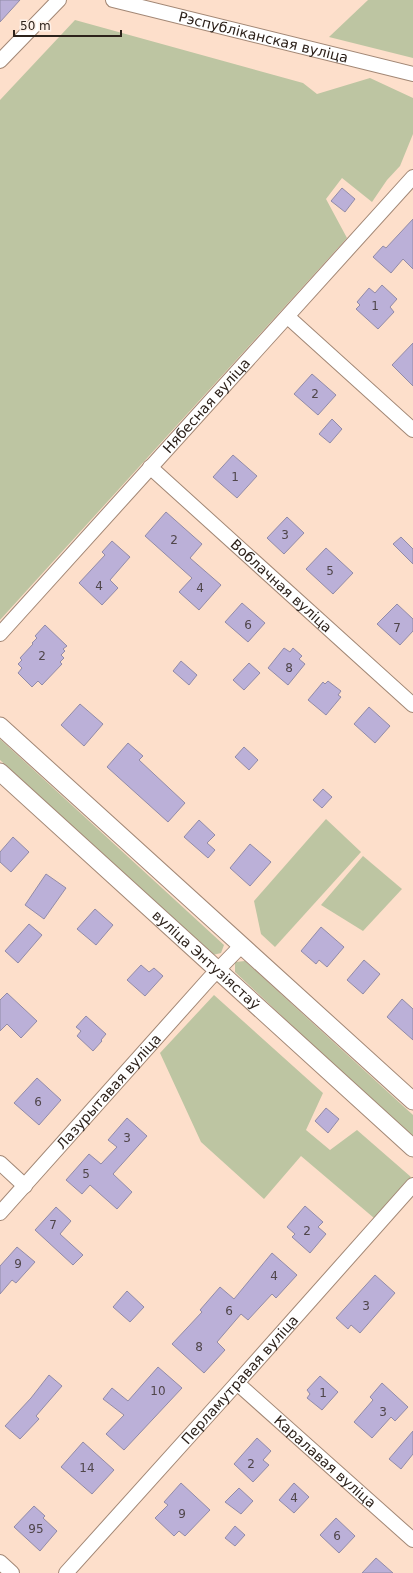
<svg xmlns="http://www.w3.org/2000/svg" width="413" height="1573" viewBox="0 0 413 1573" font-family="'DejaVu Sans',sans-serif">
<rect width="100%" height="100%" fill="#fddfcb"/>
<!-- green -->
<g fill="#bdc5a2">
<path d="M368 0H413V58L329 37Z"/>
<path d="M75 20 303 83 317 94 370 78 413 98V134L400 166 387 180 372 202 342 178 326 199 347 238 0 620V100Z"/>
<path d="M0 739 224 945 221 953 213 955 0 760Z"/>
<path d="M326 819 361 852 275 947 261 934 254 901Z"/>
<path d="M363 856 402 889 363 931 321 905Z"/>
<path d="M245 961 413 1115V1139L235 972V962Z"/>
<path d="M214 995 323 1093 306 1130 330 1150 357 1130 411 1177 374 1218 301 1156 264 1199 201 1142 160 1053Z"/>
</g>
<!-- building -->
<g fill="#bbb0d8" stroke="#928ba7">
<path d="M0 0H20L0 22Z"/>
<path d="M342 188 355 199 345 212 331 201Z"/>
<path d="M413 219V269L403 259 391 273 373 257 383 246 386 248Z"/>
<path d="M382 285 397 299 390 307 394 312 378 329 356 309 360 305 357 302 369 288 375 293Z"/>
<path d="M413 343V386L392 365Z"/>
<path d="M312 374 336 395 318 415 294 394Z"/>
<path d="M332 419 342 429 330 443 319 434Z"/>
<path d="M233 455 257 476 237 498 213 477Z"/>
<path d="M166 512 202 544 190 558 221 585 199 610 179 592 192 578 145 536Z"/>
<path d="M287 517 304 533 284 554 267 538Z"/>
<path d="M401 537 413 549V564L393 544Z"/>
<path d="M112 541 130 557 110 580 118 588 102 605 79 583 105 555 102 552Z"/>
<path d="M326 548 353 573 333 594 306 569Z"/>
<path d="M242 603 265 623 248 642 225 622Z"/>
<path d="M397 604 413 619V631L400 645 377 624Z"/>
<path d="M45 625 67 646 63 649 65 651 61 655 64 658 60 662 62 664 42 685 38 681 32 687 18 673 22 668 18 664 22 660 20 658 33 644 32 643 37 638 35 636Z"/>
<path d="M284 648 290 652 293 648 302 656 299 659 305 664 288 685 268 668Z"/>
<path d="M181 661 197 675 189 685 173 671Z"/>
<path d="M249 663 260 673 244 690 233 680Z"/>
<path d="M328 681 341 691 338 695 341 697 326 715 308 700 323 682 325 684Z"/>
<path d="M80 704 103 724 84 746 61 725Z"/>
<path d="M369 707 390 726 375 743 354 724Z"/>
<path d="M128 743 143 756 139 760 185 803 168 822 107 767Z"/>
<path d="M244 747 258 760 249 770 235 757Z"/>
<path d="M323 789 332 797 322 808 313 800Z"/>
<path d="M199 820 215 835 207 843 215 850 208 858 184 837Z"/>
<path d="M13 837 29 852 11 872 0 862V852Z"/>
<path d="M250 844 271 862 250 886 230 868Z"/>
<path d="M46 874 66 888 44 919 25 905Z"/>
<path d="M95 909 113 925 96 945 77 929Z"/>
<path d="M29 924 42 935 18 963 5 951Z"/>
<path d="M321 927 344 947 327 967 319 960 316 964 301 951Z"/>
<path d="M364 960 380 974 363 994 347 980Z"/>
<path d="M141 965 149 972 154 968 163 976 145 996 127 980Z"/>
<path d="M7 993 37 1021 21 1038 7 1024 0 1031V1000Z"/>
<path d="M402 999 413 1009V1040L387 1017Z"/>
<path d="M86 1016 106 1034 101 1040 102 1041 93 1051 77 1036 81 1031 76 1027Z"/>
<path d="M37 1078 61 1100 39 1125 14 1103Z"/>
<path d="M326 1108 339 1119 328 1133 315 1121Z"/>
<path d="M127 1118 147 1136 113 1174 132 1192 117 1209 90 1185 82 1194 66 1180 89 1154 101 1164 117 1147 108 1140Z"/>
<path d="M305 1206 323 1222 318 1227 326 1234 310 1253 292 1237 295 1234 287 1227Z"/>
<path d="M56 1207 71 1221 60 1234 83 1255 73 1265 35 1230Z"/>
<path d="M17 1247 35 1262 16 1283 12 1280 0 1294V1266Z"/>
<path d="M272 1253 297 1275 276 1298 272 1294 248 1320 241 1314 217 1342 225 1350 204 1373 172 1344 202 1312 200 1310 220 1287 234 1299Z"/>
<path d="M375 1275 395 1293 360 1333 351 1325 348 1329 336 1318Z"/>
<path d="M127 1291 144 1307 130 1322 113 1307Z"/>
<path d="M158 1367 182 1388 124 1450 106 1434 124 1415 103 1399 112 1388 128 1401Z"/>
<path d="M49 1375 62 1386 36 1416 39 1419 20 1439 5 1426 31 1398Z"/>
<path d="M320 1376 338 1392 322 1410 307 1398 310 1394 307 1390Z"/>
<path d="M382 1383 408 1407 395 1421 391 1417 372 1438 354 1422 373 1400 370 1397Z"/>
<path d="M413 1431V1454L401 1469 389 1459Z"/>
<path d="M257 1438 271 1451 263 1460 269 1465 253 1482 234 1464Z"/>
<path d="M83 1442 114 1470 92 1494 61 1467Z"/>
<path d="M181 1483 210 1510 185 1536 179 1531 174 1536 155 1518 168 1505 164 1502Z"/>
<path d="M294 1483 309 1497 294 1513 279 1500Z"/>
<path d="M239 1488 253 1501 241 1514 225 1502Z"/>
<path d="M34 1506 45 1516 43 1518 57 1531 40 1551 14 1527Z"/>
<path d="M336 1518 355 1536 339 1553 320 1535Z"/>
<path d="M235 1526 245 1535 235 1546 225 1538Z"/>
<path d="M376 1558 393 1573H362Z"/>
</g>
<g fill="none" stroke-linecap="round" stroke-linejoin="round">
<defs>
<g id="minor">
<path id="s1" d="M113 0 413 74"/>
<path d="M0 61 59 0"/>
<path d="M288 317 413 430"/>
<path id="s2" d="M150 467 413 705"/>
<path id="s3" d="M0 634 413 177"/>
<path d="M0 1163 25 1186"/>
<path id="s4" d="M0 1213 209 979 242 945"/>
<path id="s5" d="M237 1383 413 1540"/>
<path d="M0 1562 12 1573"/>
<path id="s6" d="M66 1573 237 1383 413 1185"/>
</g>
<g id="tertiary">
<path d="M0 726 413 1101"/>
<path id="s7" d="M0 772 413 1148"/>
</g>
</defs>
<!-- minor casing -->
<use href="#minor" stroke="#a28775" stroke-width="16"/>
<!-- tertiary casing -->
<use href="#tertiary" stroke="#a28775" stroke-width="19"/>
<!-- minor -->
<use href="#minor" stroke="#fff" stroke-width="14"/>
<!-- tertiary -->
<use href="#tertiary" stroke="#fff" stroke-width="17"/>
</g>
<g text-anchor="middle" dominant-baseline="central" stroke-width="3.5" stroke-linejoin="round" paint-order="stroke">
<!-- number labels -->
<g font-size="12" fill="#50464a">
<text x="375" y="306">1</text>
<text x="315" y="394">2</text>
<text x="235" y="477">1</text>
<text x="285" y="535">3</text>
<text x="174" y="540">2</text>
<text x="330" y="571">5</text>
<text x="99" y="586">4</text>
<text x="200" y="588">4</text>
<text x="248" y="625">6</text>
<text x="397" y="628">7</text>
<text x="42" y="656">2</text>
<text x="289" y="668">8</text>
<text x="38" y="1102">6</text>
<text x="127" y="1138">3</text>
<text x="86" y="1174">5</text>
<text x="53" y="1225">7</text>
<text x="307" y="1231">2</text>
<text x="18" y="1264">9</text>
<text x="274" y="1276">4</text>
<text x="366" y="1306">3</text>
<text x="229" y="1311">6</text>
<text x="199" y="1347">8</text>
<text x="158" y="1391">10</text>
<text x="323" y="1393">1</text>
<text x="383" y="1412">3</text>
<text x="251" y="1464">2</text>
<text x="87" y="1468">14</text>
<text x="294" y="1498">4</text>
<text x="182" y="1514">9</text>
<text x="36" y="1529">95</text>
<text x="337" y="1536">6</text>
</g>
<!-- street labels -->
<g font-size="14" fill="#2d221b" stroke="#fdf0e8">
<text stroke="none"><textPath href="#s1" startOffset="155">Рэспубліканская вуліца</textPath></text>
<text stroke="none"><textPath href="#s3" startOffset="308">Нябесная вуліца</textPath></text>
<text stroke="none"><textPath href="#s2" startOffset="177">Воблачная вуліца</textPath></text>
<text stroke="none"><textPath href="#s7" startOffset="279">вуліца Энтузіястаў</textPath></text>
<text stroke="none"><textPath href="#s4" startOffset="163">Лазурытавая вуліца</textPath></text>
<text stroke="none"><textPath href="#s6" startOffset="260">Перламутравая вуліца</textPath></text>
<text stroke="none"><textPath href="#s5" startOffset="118">Каралавая вуліца</textPath></text>
</g>
</g>
<!-- scale -->
<path d="M14 30v6h107v-6" fill="none" stroke="#2d221b" stroke-width="2"/>
<text x="20" y="30" font-size="12" fill="#2d221b" stroke="#fdf0e8" stroke-width="3" paint-order="stroke">50 m</text>
</svg>
